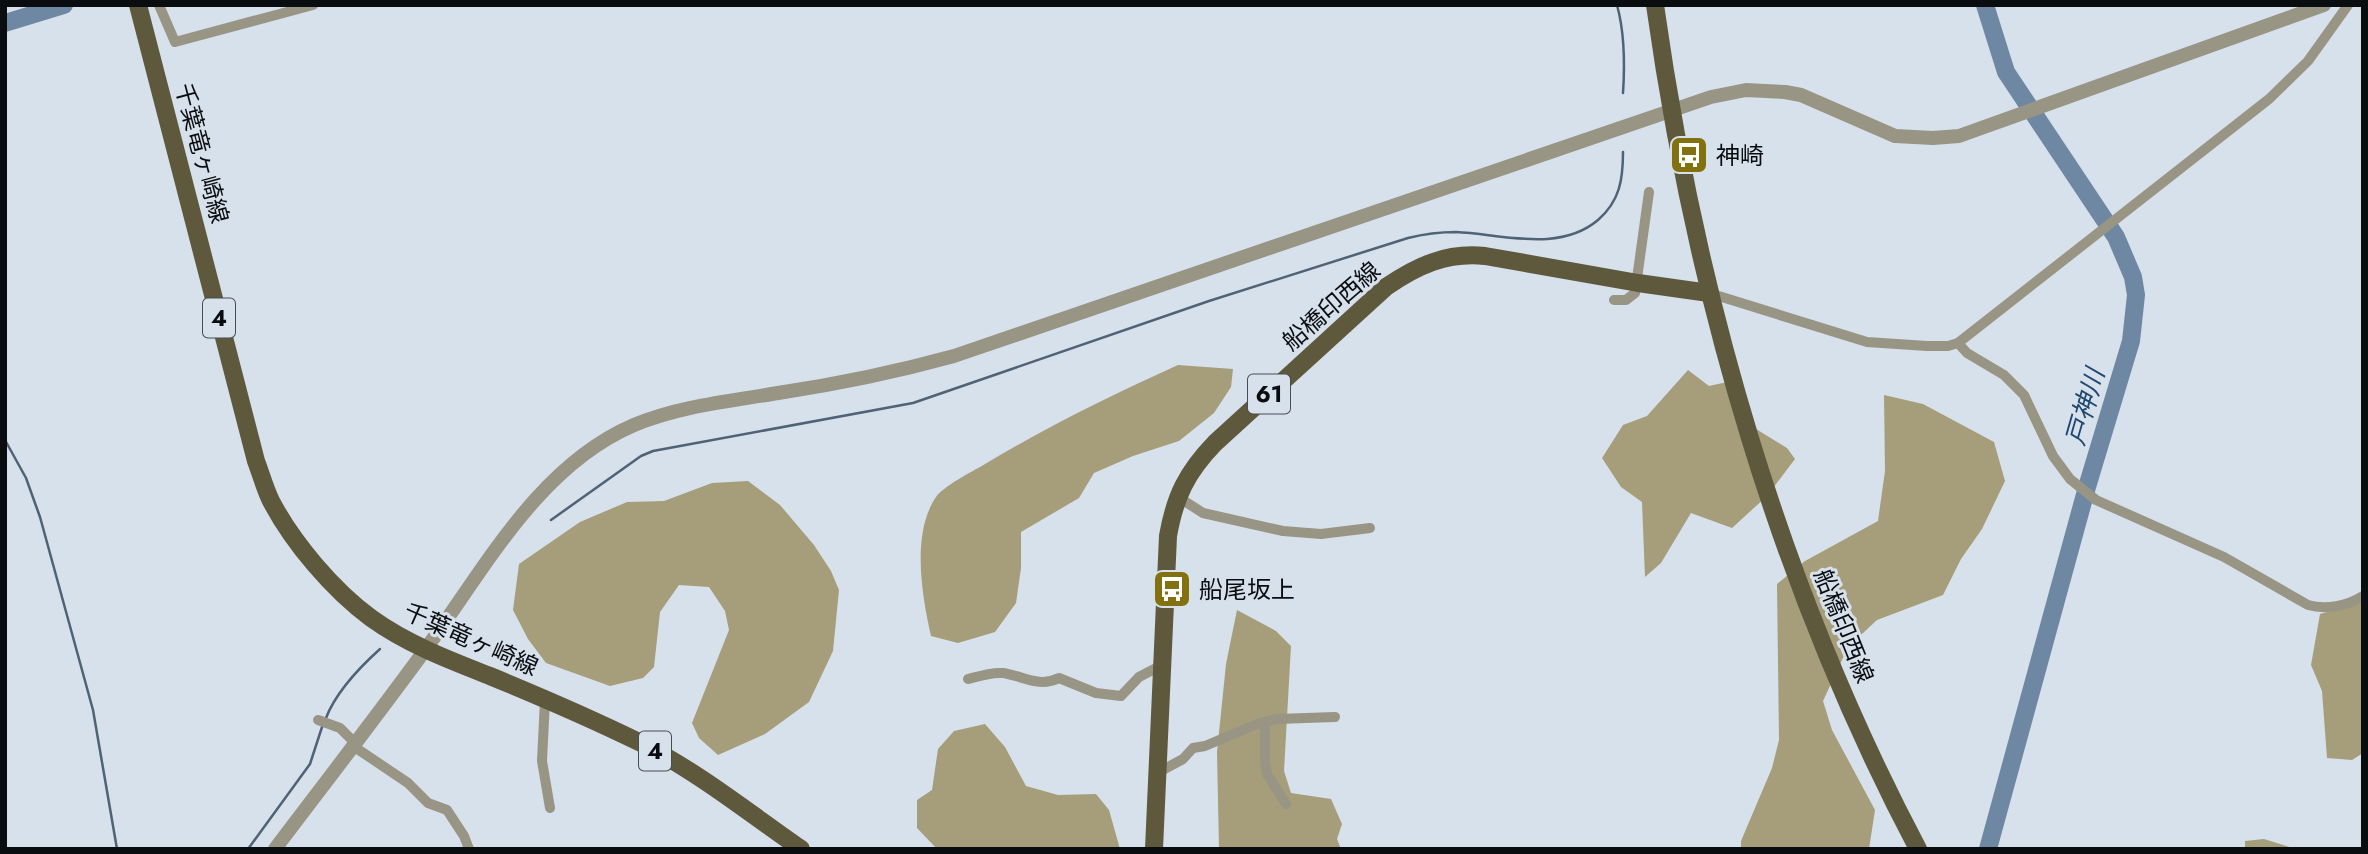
<svg xmlns="http://www.w3.org/2000/svg" width="2368" height="854" viewBox="0 0 2368 854" font-family="Jost,'Noto Sans JP',sans-serif">
<rect width="100%" height="100%" fill="#d7e1ec"/>
<!-- forest -->
<g fill="#a69d7a">
<path d="M1178 365 1233 369 1231 387 1214 413 1179 441 1133 456 1094 473 1079 498 1021 532V568L1016 603 995 632 958 643 931 636C922 595 911 534 936 497 943 487 969 473 980 467 1044 428 1110 396 1178 365Z"/>
<path d="M1688 370 1709 386 1741 379 1756 429 1787 448 1795 459 1767 496 1732 528 1691 513 1661 563 1645 577 1642 502 1621 487 1602 458 1623 425 1647 416Z"/>
<path d="M1884 395 1923 404 1994 442 2005 481 1982 529 1961 559 1943 595 1877 620 1848 647 1823 701 1832 730 1875 810 1869 849H1741V841L1772 768 1779 740 1777 584 1805 561 1878 521 1885 471Z"/>
<path d="M748 481 780 505 814 545 831 571 839 590 833 651 809 702 765 734 718 755 699 738 692 723 729 630 725 611 709 587 679 585 660 612 654 667 643 678 610 686 546 663 528 639 513 610 519 564 580 522 627 502 664 501 712 483Z"/>
<path d="M2363 602V753L2352 760 2327 758 2322 691 2311 665 2320 614Z"/>
<path d="M1237 610 1276 631 1291 646 1284 771 1291 793 1331 799 1342 824 1337 839 1341 849H1219L1217 752 1226 664Z"/>
<path d="M985 724 1005 747 1026 786 1058 795 1096 794 1109 810 1120 849H937L917 828V800L932 790 938 749 954 731Z"/>
<path d="M2264 839 2296 849H2245V841Z"/>
</g>
<g fill="none" stroke-linecap="round" stroke-linejoin="round">
<!-- stream -->
<g stroke="#506276" stroke-width="2.5">
<path d="M1617 5C1625 34 1625 63 1623 93"/>
<path d="M5 440 26 478 40 517 93 710 117 849"/>
<path d="M551 520 641 456 653 451 913 403 1209 301 1408 238C1424 234 1439 232 1456 232 1502 234 1559 253 1598 220 1620 201 1623 179 1623 152"/>
<path d="M326 718C336 692 360 667 380 649"/>
<path d="M248 849 310 764 323 724"/>
</g>
<!-- river -->
<g stroke="#6e87a2" stroke-width="18">
<path d="M1985 5 2006 72 2116 237 2133 277 2136 295 2131 341 2087 487 1988 849"/>
<path d="M5 23 64 5"/>
</g>
<!-- minor -->
<g stroke="#999585" stroke-width="10">
<path d="M159 5 175 42 313 5"/>
<path d="M1709 293 1867 342 1927 346H1948L1958 343 2269 99 2308 61 2348 5"/>
<path d="M1614 300H1626L1635 293 1649 192"/>
<path d="M1958 343 1967 353 2004 375 2024 395 2053 456 2070 479 2096 500 2224 557 2308 605C2326 610 2347 606 2363 596"/>
<path d="M1178 497 1203 513 1283 531 1321 534 1370 528"/>
<path d="M968 679C979 676 991 672 1003 673 1023 676 1039 688 1059 678L1096 693 1121 696 1139 677 1162 665"/>
<path d="M545 700 542 761 550 808"/>
<path d="M318 720 340 728 355 743"/>
<path d="M1265 722V762L1267 774 1286 804"/>
<path d="M353 746 408 783 428 803 447 810 464 836 469 849"/>
<path d="M1157 773 1183 759 1193 748 1205 746 1257 724 1277 719 1335 717"/>
</g>
<!-- tertiary -->
<path stroke="#999585" stroke-width="14" d="M275 849C325 783 376 717 425 650 484 570 538 466 634 425 679 406 731 401 778 393 838 384 896 372 954 356L1711 97 1746 90 1785 92 1801 95 1895 136 1933 138 1959 136 2324 5"/>
<!-- primary -->
<g stroke="#5e583c" stroke-width="18">
<path d="M138 5 256 461C261 474 265 489 271 501 293 543 333 590 371 618 407 644 449 660 490 676 541 697 592 719 641 743 698 772 749 813 801 849"/>
<path d="M1655 5C1696 297 1780 588 1918 849"/>
<path d="M1154 849 1168 536C1175 496 1187 472 1215 443L1386 287C1417 266 1446 252 1485 256L1638 283 1709 293"/>
</g>
</g>
<!-- icons -->
<defs>
<symbol id="bus-square" viewBox="-11 -11 22 22"><rect x="-9" y="-9" width="18" height="18" rx="4" fill="#83700f" stroke="#d7e1ec"/><path d="M-5-6H5V4H4V6H2V4H-2V6H-4V4H-5ZM-3.5-4V0h7V-4ZM-3.5 1.2v1.5H-2V1.2ZM2 1.2v1.5H3.5V1.2Z" fill="#fff"/></symbol>
</defs>
<g fill-rule="evenodd">
<use href="#bus-square" x="1667" y="133" width="44" height="44"/>
<use href="#bus-square" x="1150" y="567" width="44" height="44"/>
</g>
<g text-anchor="middle" dominant-baseline="central" stroke-width="6" stroke-linejoin="round" paint-order="stroke">
<!-- shield labels -->
<g fill="#d7e1ec" stroke="#484d52" stroke-width="2">
<rect x="203" y="298.5" width="32" height="39" rx="5"/>
<rect x="1248" y="374.5" width="42" height="39" rx="5"/>
<rect x="639" y="731.5" width="32" height="39" rx="5"/>
</g>
<g font-size="23" font-weight="bold" fill="#0a0d10">
<text x="219" y="318">4</text>
<text x="1269" y="394">61</text>
<text x="655" y="751">4</text>
</g>
<!-- street labels -->
<g font-size="24" fill="#0a0d10" stroke="#d7e1ec">
<text transform="translate(202 153) rotate(75)">千葉竜ヶ崎線</text>
<text transform="translate(1331 306) rotate(-41)">船橋印西線</text>
<text transform="translate(1844 626) rotate(68)">船橋印西線</text>
<text transform="translate(471 639) rotate(24)">千葉竜ヶ崎線</text>
</g>
<!-- poi labels -->
<g font-size="24" fill="#0a0d10" stroke="#d7e1ec" text-anchor="start">
<text x="1716" y="155">神崎</text>
<text x="1199" y="589">船尾坂上</text>
</g>
<!-- water labels -->
<g font-size="26" font-style="italic" fill="#20486f" stroke="#d7e1ec">
<text transform="translate(2085 407) rotate(-74)">戸神川</text>
</g>
</g>
<!-- border -->
<rect width="2368" height="854" fill="none" stroke="#0a0d10" stroke-width="14"/>
</svg>
